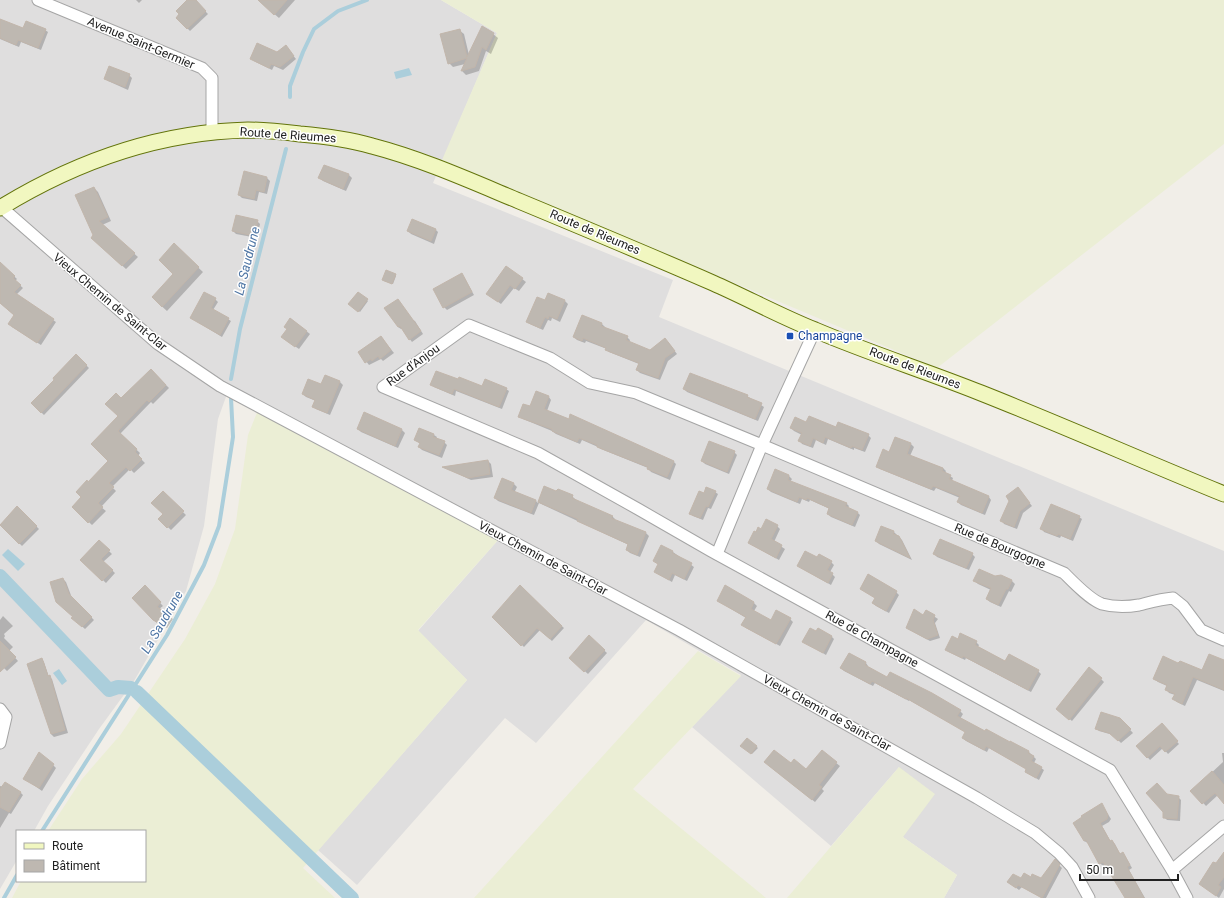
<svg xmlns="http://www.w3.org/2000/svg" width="1224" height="898" viewBox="0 0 1224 898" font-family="Roboto,sans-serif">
<rect width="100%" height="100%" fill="#f1eee8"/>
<!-- residential -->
<path fill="#dfdede" d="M0 0H441L497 33 433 183 673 280 659 317 1224 551V898H944L957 875 903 837 899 767 831 846 692 727 741 675 646 620 536 743 505 718 357 885 318 850 467 680 418 631 499 539 227 394 218 419 204 526 186 591 134 681 99 729 48 806 34 831H17V860L0 889Z"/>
<!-- farmland -->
<g fill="#ebeed5">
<path d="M441 0H1224V144L937 368 442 160 497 33Z"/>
<path d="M258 410 499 539 418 630 467 680 303 868 335 898H12L21 881H145V831H48L82 779 121 734 185 639 215 584 235 529 248 435Z"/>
<path d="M698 651 741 676 633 789 766 898H474Z"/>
<path d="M899 767 935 794 903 837 957 875 944 898H787Z"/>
</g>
<!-- water -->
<g fill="#abcedb">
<path d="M409 68 412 75 396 79 394 72Z"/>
<path d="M8 549 25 564 18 571 2 555Z"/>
<path d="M59 669 67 681 62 685 53 673Z"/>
</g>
<!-- shadow -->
<g fill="#0003">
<path d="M136 0H142L139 3Z"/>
<path d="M188 0H194L208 14 190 31 177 18Z"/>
<path d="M258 0H295L279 18Z"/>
<path d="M0 20 24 30H45L48 32 41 50 21 42 19 47 0 39Z"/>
<path d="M459 30 464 34 469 55 493 34 498 38 491 54 486 51 479 71 466 75 462 71 465 64 453 67 449 63Z"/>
<path d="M288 49 296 59 283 70 274 66 272 70 254 61 251 58 277 53Z"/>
<path d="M129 75 132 78 128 90 108 81 105 78Z"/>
<path d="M325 166 349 175 352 178 346 191 323 181 320 178Z"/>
<path d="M267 178 270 181 267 194 259 192 257 201 242 198 239 195Z"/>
<path d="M94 188 98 192 111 221 102 225 138 257 126 269 96 242 94 235Z"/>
<path d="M257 221 260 224 257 238 236 234 233 231Z"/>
<path d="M435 229 438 232 434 244 411 234 408 231Z"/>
<path d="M174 245 203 272 167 311 157 302 175 274Z"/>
<path d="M1 264 17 279 15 281 23 288 16 295 56 322 41 345 12 327 15 316 0 303V265Z"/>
<path d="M507 267 526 282 519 291 514 288 501 304 491 297Z"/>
<path d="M395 275 396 276 393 284 384 281Z"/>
<path d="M464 277 474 295 447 310 444 307Z"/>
<path d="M358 293 368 301 360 312 350 304Z"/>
<path d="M548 295 565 301 568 304 560 322 552 318 551 321 548 320 543 330 530 324 527 322 545 301Z"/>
<path d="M215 299 218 302 213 310 231 321 222 337 191 318Z"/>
<path d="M398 300 411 319 415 321 423 334 412 342 402 329H401L398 327Z"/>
<path d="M583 316 602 324 605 327 604 328 627 337 630 340 629 343 650 351 668 342 677 354 668 361 660 380 640 373 637 370 639 364 609 352 607 349 586 341 585 343 577 340 574 337Z"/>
<path d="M291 319 310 334 299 349 286 340Z"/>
<path d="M381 337 394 353 383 361 381 359 369 365 359 352Z"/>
<path d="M76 355 89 368 44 415 32 403 56 380Z"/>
<path d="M151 370 169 388 153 404 151 402 120 434 140 453 138 456 145 463 134 473 130 469 112 487 116 491 101 507 106 511 92 525 73 507 82 497 88 483 109 461 119 416 121 400Z"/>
<path d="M326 376 340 382 343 385 330 415 316 409 314 406 316 401 306 397 303 394 322 386Z"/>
<path d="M432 384 506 389 509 391 502 409 456 391 455 396 434 387Z"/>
<path d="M684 389 747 396 764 407 758 421 687 392Z"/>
<path d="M549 397 551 400 547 411 673 461 676 464 670 480 651 472 648 468 601 449 598 447 582 440 580 444 556 434 552 431 523 419 520 416Z"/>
<path d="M364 414 402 430 405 433 398 448 361 432 358 429Z"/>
<path d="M807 423 868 435 871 438 865 452 854 448V450L828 439 826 445 816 440 813 448 802 444 800 441 802 435 794 431 791 428Z"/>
<path d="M434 435 437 437 436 439 444 442 447 445 442 458 422 450 419 447 421 444 415 440Z"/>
<path d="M895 438 911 444 914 447 910 456 943 468 946 471 945 473 953 478 952 481 989 497 991 500 985 515 961 505 958 502 960 498 936 488 934 491 880 469 877 466 889 453Z"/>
<path d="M734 452 737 455 729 474 705 464 702 461Z"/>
<path d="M488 461 491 464 493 477 471 480 444 467Z"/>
<path d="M789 476 792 479 790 482 846 503 849 506 848 508 857 512 860 515 855 527 831 517 828 514 830 509 810 500 809 502 802 499 800 504 771 492 768 489Z"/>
<path d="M514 484 517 487 514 493 536 501 538 503 545 487 557 492 572 496 575 499V501L612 516 615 519 614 521 646 533 649 536 640 557 630 553 627 550 629 545 539 503 534 515 498 501 495 498Z"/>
<path d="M1018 488 1032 506 1023 513 1017 529 1004 524 1002 521Z"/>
<path d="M163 492 186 515 171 530 159 519 164 514Z"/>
<path d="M715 492 718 494 711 509 708 508 703 520 693 516 690 513 704 494Z"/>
<path d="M17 507 39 529 22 546 1 525Z"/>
<path d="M1079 517 1082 519 1073 541 1061 536 1060 538 1044 532 1042 529Z"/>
<path d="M777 526 780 529 774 542 785 549 779 560 752 545 749 542 758 529 761 530Z"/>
<path d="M882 527 894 532 902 540 912 560 879 544 876 541Z"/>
<path d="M99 541 112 554 103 562 115 573 106 583 82 560Z"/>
<path d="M662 547 673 552 694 567 687 581 675 575 672 582 655 572 659 565 655 561Z"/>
<path d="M934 554H972L975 557 969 570 937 557Z"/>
<path d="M817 559 831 562 834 565 830 572 835 577 831 585 801 568Z"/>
<path d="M995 578 1012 581 1015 584 1011 592 1009 591 1001 607 990 602 987 599 991 590 978 584 975 581Z"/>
<path d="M63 579 66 582 72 598 94 620 85 629 76 621Z"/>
<path d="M145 587 163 606 159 609 173 619 167 628 157 623 133 598Z"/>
<path d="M725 587 754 603 757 606 754 611 771 621 790 619 793 622 780 646 746 628 743 625 746 618 718 601Z"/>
<path d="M861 589 896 592 899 595 889 613 876 606 873 603 876 598Z"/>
<path d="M534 601 564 628 552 641 540 630 524 647 493 617Z"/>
<path d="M926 611 938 619 935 623 940 638 930 641 910 630 907 627 924 616Z"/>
<path d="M3 616 13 626 4 634 5 636 4 638 13 647 9 651 18 661 7 671 0 664V620Z"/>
<path d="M831 636 834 639 826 655 804 642Z"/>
<path d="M589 637 607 653 588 674 570 658Z"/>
<path d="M958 641 976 642 979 645 978 647 1006 662 1038 671 1041 674 1031 692 966 658 965 660 949 652 946 649Z"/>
<path d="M42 659 44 662 49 677 52 679 68 733 54 737 51 734Z"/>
<path d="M1224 661V691L1197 680 1185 706 1177 702 1174 699 1175 695 1169 693 1166 689 1167 686 1158 682 1154 679 1178 664 1203 671Z"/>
<path d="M866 663 868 666 867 668 888 679 960 711 963 714 960 719 1010 744 1011 742 1029 752 1036 759 1034 763 1044 770 1039 780 1029 774 1026 772 1027 769 989 748 987 752 966 741 963 738 966 732 909 700V701L875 683 873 686 844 671 841 668Z"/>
<path d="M1101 679 1104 682 1072 721 1060 711Z"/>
<path d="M1120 719 1133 733 1121 743 1113 735 1099 731 1096 728Z"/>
<path d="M1162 725 1179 744 1168 754 1163 748 1150 760 1138 746Z"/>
<path d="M747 739 758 748 752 754 742 746Z"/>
<path d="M822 752 840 766 822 789 824 791 815 802 768 765H791L806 770Z"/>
<path d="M1222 753H1224V802L1218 795 1206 806 1192 791 1223 762Z"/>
<path d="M53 765 56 768 42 791 24 778Z"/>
<path d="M0 786 20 792 23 795 11 814 9 813 0 828Z"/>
<path d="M1167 795 1178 797 1181 800 1180 821 1167 820 1164 817Z"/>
<path d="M1104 808 1111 819 1109 822 1102 826 1111 842 1112 841 1115 844 1120 854 1122 853 1125 856 1132 868 1129 870 1145 898H1126L1105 865 1103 866 1100 863 1088 843 1084 841Z"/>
<path d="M1055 861 1062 868 1046 898H1042L1022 887 1019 890 1008 882 1031 879 1041 880Z"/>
<path d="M1224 863V889L1219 898 1203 886Z"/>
</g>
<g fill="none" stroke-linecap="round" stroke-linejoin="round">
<!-- stream -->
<g stroke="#abcedb" stroke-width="4">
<path d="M290 97V86L303 52 314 29 338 11 367 0"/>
<path d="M231 379 240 329 286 149"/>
<path d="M42 831 167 635 204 565 219 526 233 437 231 398"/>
<path d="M4 898 17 875"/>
</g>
<!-- canal -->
<g stroke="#abcedb" stroke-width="14">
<path d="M0 576 109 690 118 687 131 688"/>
<path d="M137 692 352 898"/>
</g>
</g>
<!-- building -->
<g fill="#beb8b1" stroke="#c2b6ab">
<path d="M187 0H196L206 11 187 29 176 18 179 14 176 11Z"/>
<path d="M258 0H287L274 15Z"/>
<path d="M0 19 23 28 26 21 46 29 38 48 18 40 16 45 0 38Z"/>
<path d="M482 26 494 33 486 50 482 47 475 67 461 71 467 58 448 64 440 34 460 29 467 57Z"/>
<path d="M257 43 277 52 286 45 294 56 280 67 271 64 269 68 250 59Z"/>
<path d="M109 66 130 74 125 87 104 79Z"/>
<path d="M324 165 349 174 343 189 318 178Z"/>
<path d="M244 171 267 177 264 192 256 190 254 199 238 195Z"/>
<path d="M94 187 108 217 99 221 135 253 122 266 91 238 93 235 75 195Z"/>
<path d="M236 215 258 220 254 236 232 231Z"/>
<path d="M412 219 436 229 431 241 407 231Z"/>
<path d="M174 243 199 267 162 307 152 297 173 274 159 260Z"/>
<path d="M0 262 15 276 13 278 21 285 14 292 54 319 37 343 8 324 14 315 0 303Z"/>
<path d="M506 266 523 278 515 289 510 285 498 302 486 294Z"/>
<path d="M386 270 396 274 392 284 382 280Z"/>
<path d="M462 273 472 292 443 308 433 289Z"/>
<path d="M204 292 216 298 211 308 229 318 220 335 190 318Z"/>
<path d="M358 292 368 299 358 312 348 304Z"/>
<path d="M548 293 565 300 557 319 549 316 548 319 545 317 540 328 526 322 537 297 545 300Z"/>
<path d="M398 299 421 331 409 340 400 326 398 327 384 308Z"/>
<path d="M582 315 602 323 601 326 628 336 626 340 650 350 665 338 675 351 665 358 658 378 636 370 639 363 605 350 606 348 583 338 582 341 573 337Z"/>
<path d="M290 318 307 331 295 347 281 337 287 329 284 327Z"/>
<path d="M381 336 391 350 380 359 378 356 372 361 371 359 365 363 358 352Z"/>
<path d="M76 354 87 365 41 413 31 403 54 380 53 378Z"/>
<path d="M151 369 166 385 149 402 147 400 118 431 137 449 135 452 142 459 130 471 126 467 109 483 114 487 98 503 103 507 88 523 72 507 81 497 76 492 87 480 88 482 108 461 91 444 118 416 105 404 116 393 121 398Z"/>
<path d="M436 371 458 379 459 377 482 386 485 379 507 388 499 407 454 389 452 394 430 385Z"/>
<path d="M690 373 748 395 747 397 762 403 755 419 683 389Z"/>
<path d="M325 375 340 381 327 413 312 407 315 400 302 394 308 379 321 384Z"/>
<path d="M536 391 549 396 544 409 569 419 570 414 674 461 667 477 647 469 648 467 597 447V445L579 438 577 442 552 431V429L518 417 523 404 530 406Z"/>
<path d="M364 412 402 429 395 446 357 429Z"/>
<path d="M809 416 836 427 838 422 869 434 862 450 852 446 851 448 825 437 823 443 813 438 810 446 798 441 802 433 790 428 795 417 806 422Z"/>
<path d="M419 428 434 434 433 437 445 441 439 455 418 447 420 443 414 440Z"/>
<path d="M895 437 911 443 907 454 943 468 942 471 951 475 949 479 989 496 982 513 957 502 960 496 933 486 931 489 876 467 883 449 889 452Z"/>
<path d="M709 441 735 451 727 472 701 461Z"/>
<path d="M488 460 490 474 468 478 442 467Z"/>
<path d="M775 469 789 475 788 480 847 503 845 506 858 512 852 525 827 514 829 508 807 498 806 500 799 497 797 502 767 489Z"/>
<path d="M502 478 514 483 511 490 536 500 531 513 494 498Z"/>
<path d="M544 486 556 491 558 489 573 495 572 498 613 516 611 518 646 532 637 555 626 550 628 544 577 521 578 519 538 502Z"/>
<path d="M706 487 716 491 708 507 706 506 700 518 689 514 699 491 704 493Z"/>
<path d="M1018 487 1030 503 1020 511 1014 527 1000 521 1009 501 1006 496Z"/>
<path d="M163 491 184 511 167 528 158 519 163 514 151 503Z"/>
<path d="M1051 504 1080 516 1070 539 1058 534 1057 536 1040 529Z"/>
<path d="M17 506 37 526 19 544 0 525Z"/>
<path d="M766 519 778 525 771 539 782 545 776 558 748 543 754 531 756 532 758 527 761 529Z"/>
<path d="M881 526 894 531 893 534 899 536 910 558 875 541Z"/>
<path d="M940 539 973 553 966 568 933 554Z"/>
<path d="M99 540 110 550 101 559 113 570 102 581 80 560Z"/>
<path d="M661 545 673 551 672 553 692 563 684 579 672 573 669 580 654 572 658 564 653 561Z"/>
<path d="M805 551 817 557 819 554 832 561 827 570 833 573 828 583 797 566Z"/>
<path d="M979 569 995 576 1001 575 1012 580 1008 589H1006L998 605 986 599 991 588 973 581Z"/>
<path d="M868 574 897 591 886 611 872 603 875 598 860 589Z"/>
<path d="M63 578 69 594 92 617 82 627 71 618 73 617 56 602 50 582Z"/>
<path d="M145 585 161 602 157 607 171 615 164 626 153 620 132 598Z"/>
<path d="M520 585 562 626 550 639 537 628 521 646 492 617Z"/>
<path d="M725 585 754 602 751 609 771 620 776 610 791 618 776 644 741 625 746 617 717 601Z"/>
<path d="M914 609 923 615 926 610 935 615 933 620 938 635 927 639 906 628Z"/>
<path d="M810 628 816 631 818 628 832 636 823 653 802 642Z"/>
<path d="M960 633 977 641 975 645 1005 661 1009 654 1039 670 1028 690 963 656 962 658 945 650 952 636 958 639Z"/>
<path d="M589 635 605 650 584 672 569 658Z"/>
<path d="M0 641 16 657 0 672Z"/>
<path d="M849 653 866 662 865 665 887 677 890 672 932 693 961 710 957 716 985 731 986 729 1010 742V741L1029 751 1028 753 1034 756 1031 761 1042 767 1036 778 1025 772 1026 769 986 746 984 750 962 738 965 732 906 698V699L872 681 870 684 840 668Z"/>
<path d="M1209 654 1224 660V690L1193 677 1182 704 1172 699 1175 694 1165 690 1167 685 1153 679 1163 656 1178 663 1180 661 1202 670Z"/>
<path d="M42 658 48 676 50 675 65 730 51 734 27 664Z"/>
<path d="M1089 667 1102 678 1069 720 1056 709Z"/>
<path d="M1101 712 1120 718 1131 729 1118 741 1109 733 1095 729Z"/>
<path d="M1162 723 1178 741 1165 752 1160 746 1147 758 1136 746Z"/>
<path d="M747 738 757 746 751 754 740 746Z"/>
<path d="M774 750 791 763 794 759 806 769 822 750 837 762 819 785 822 787 812 800 764 762Z"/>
<path d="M39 752 54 764 39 788 23 779Z"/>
<path d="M1212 771 1224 785V804L1215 793 1202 804 1190 791Z"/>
<path d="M5 782 21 792 9 812 0 807V789Z"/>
<path d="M1157 783 1167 794 1179 796 1177 819 1163 818V812L1146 793Z"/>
<path d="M1102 803 1108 815 1107 819 1100 823 1110 841 1112 840 1120 854 1123 852 1130 865 1127 867 1144 898H1125L1103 862 1099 864 1086 840 1084 841 1073 823 1082 817 1081 816Z"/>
<path d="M1224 852V877L1218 885 1221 887 1216 896 1199 884 1213 862 1216 863Z"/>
<path d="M1055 859 1060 864 1042 898 1018 885 1016 888 1007 882 1013 874 1021 878 1024 873 1031 877 1032 874 1041 878Z"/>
</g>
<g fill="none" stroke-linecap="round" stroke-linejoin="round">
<defs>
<g id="minor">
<path d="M38 0 202 68 212 78V132"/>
<path d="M0 206 158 344 220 386 679 630 977 798 1035 833 1059 853 1072 867 1089 898"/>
<path d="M717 554 762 445 815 330"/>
<path d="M0 709 6 717 0 743"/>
<path d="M1172 870 1224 826"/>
<path d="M1187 898 1172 870 1110 770 711 551 638 509 538 453 383 387 469 325 550 358 590 383 636 393 762 445 1064 573C1073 582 1090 600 1102 604 1113 607 1128 607 1139 605 1151 602 1161 599 1173 598L1183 606 1201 630 1224 640"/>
</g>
<path id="secondary" d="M0 208C75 162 159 132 248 130 265 130 283 132 300 134 324 136 348 139 372 146 422 159 471 181 519 201 584 228 649 255 713 283 747 298 780 316 815 330 869 353 926 371 981 393 1062 425 1143 461 1224 494"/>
</defs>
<!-- minor casing -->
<use href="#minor" stroke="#a5a5a5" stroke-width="13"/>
<!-- secondary casing -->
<use href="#secondary" stroke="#63740b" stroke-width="17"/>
<!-- minor -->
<use href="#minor" stroke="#fff" stroke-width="11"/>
<!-- secondary -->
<use href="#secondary" stroke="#f1f7c0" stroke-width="15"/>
</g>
<!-- markers -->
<rect fill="#1a4fb4" stroke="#fff" stroke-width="1.5" x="786" y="332" width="8" height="8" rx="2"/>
<g text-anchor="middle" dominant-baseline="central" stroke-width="3" stroke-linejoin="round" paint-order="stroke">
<!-- street labels -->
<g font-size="12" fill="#212121" stroke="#fff">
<text transform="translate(141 43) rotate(23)">Avenue Saint-Germier</text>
<text transform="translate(288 135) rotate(4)">Route de Rieumes</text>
<text transform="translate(595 232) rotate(23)">Route de Rieumes</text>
<text transform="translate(110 302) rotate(40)">Vieux Chemin de Saint-Clar</text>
<text transform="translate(413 365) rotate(-36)">Rue d'Anjou</text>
<text transform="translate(915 368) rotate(21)">Route de Rieumes</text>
<text transform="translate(1000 546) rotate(23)">Rue de Bourgogne</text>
<text transform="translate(543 558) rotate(28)">Vieux Chemin de Saint-Clar</text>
<text transform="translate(872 639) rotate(29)">Rue de Champagne</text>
<text transform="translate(827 713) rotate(29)">Vieux Chemin de Saint-Clar</text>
</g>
<!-- transit labels -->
<g font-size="12" fill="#164399" stroke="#fff" text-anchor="start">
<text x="798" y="336">Champagne</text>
</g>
<!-- water labels -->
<g font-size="13" font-style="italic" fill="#4e75a4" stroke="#fff">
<text transform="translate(247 261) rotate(-76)">La Saudrune</text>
<text transform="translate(162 622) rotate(-60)">La Saudrune</text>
</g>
</g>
<!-- legend -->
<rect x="16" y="830" width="130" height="52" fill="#ffffff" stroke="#a6a6a6"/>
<rect x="24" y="843" width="20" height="6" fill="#f1f7c0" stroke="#a6a6a6"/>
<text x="52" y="850" font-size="12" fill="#212121">Route</text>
<rect x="24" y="860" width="20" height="12" fill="#beb8b1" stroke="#a6a6a6"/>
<text x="52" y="870" font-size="12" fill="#212121">Bâtiment</text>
<!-- scale -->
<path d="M1080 874v6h98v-6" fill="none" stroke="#212121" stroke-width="2"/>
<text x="1086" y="874" font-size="12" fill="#212121" stroke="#ffffff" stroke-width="3" paint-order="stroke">50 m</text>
</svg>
